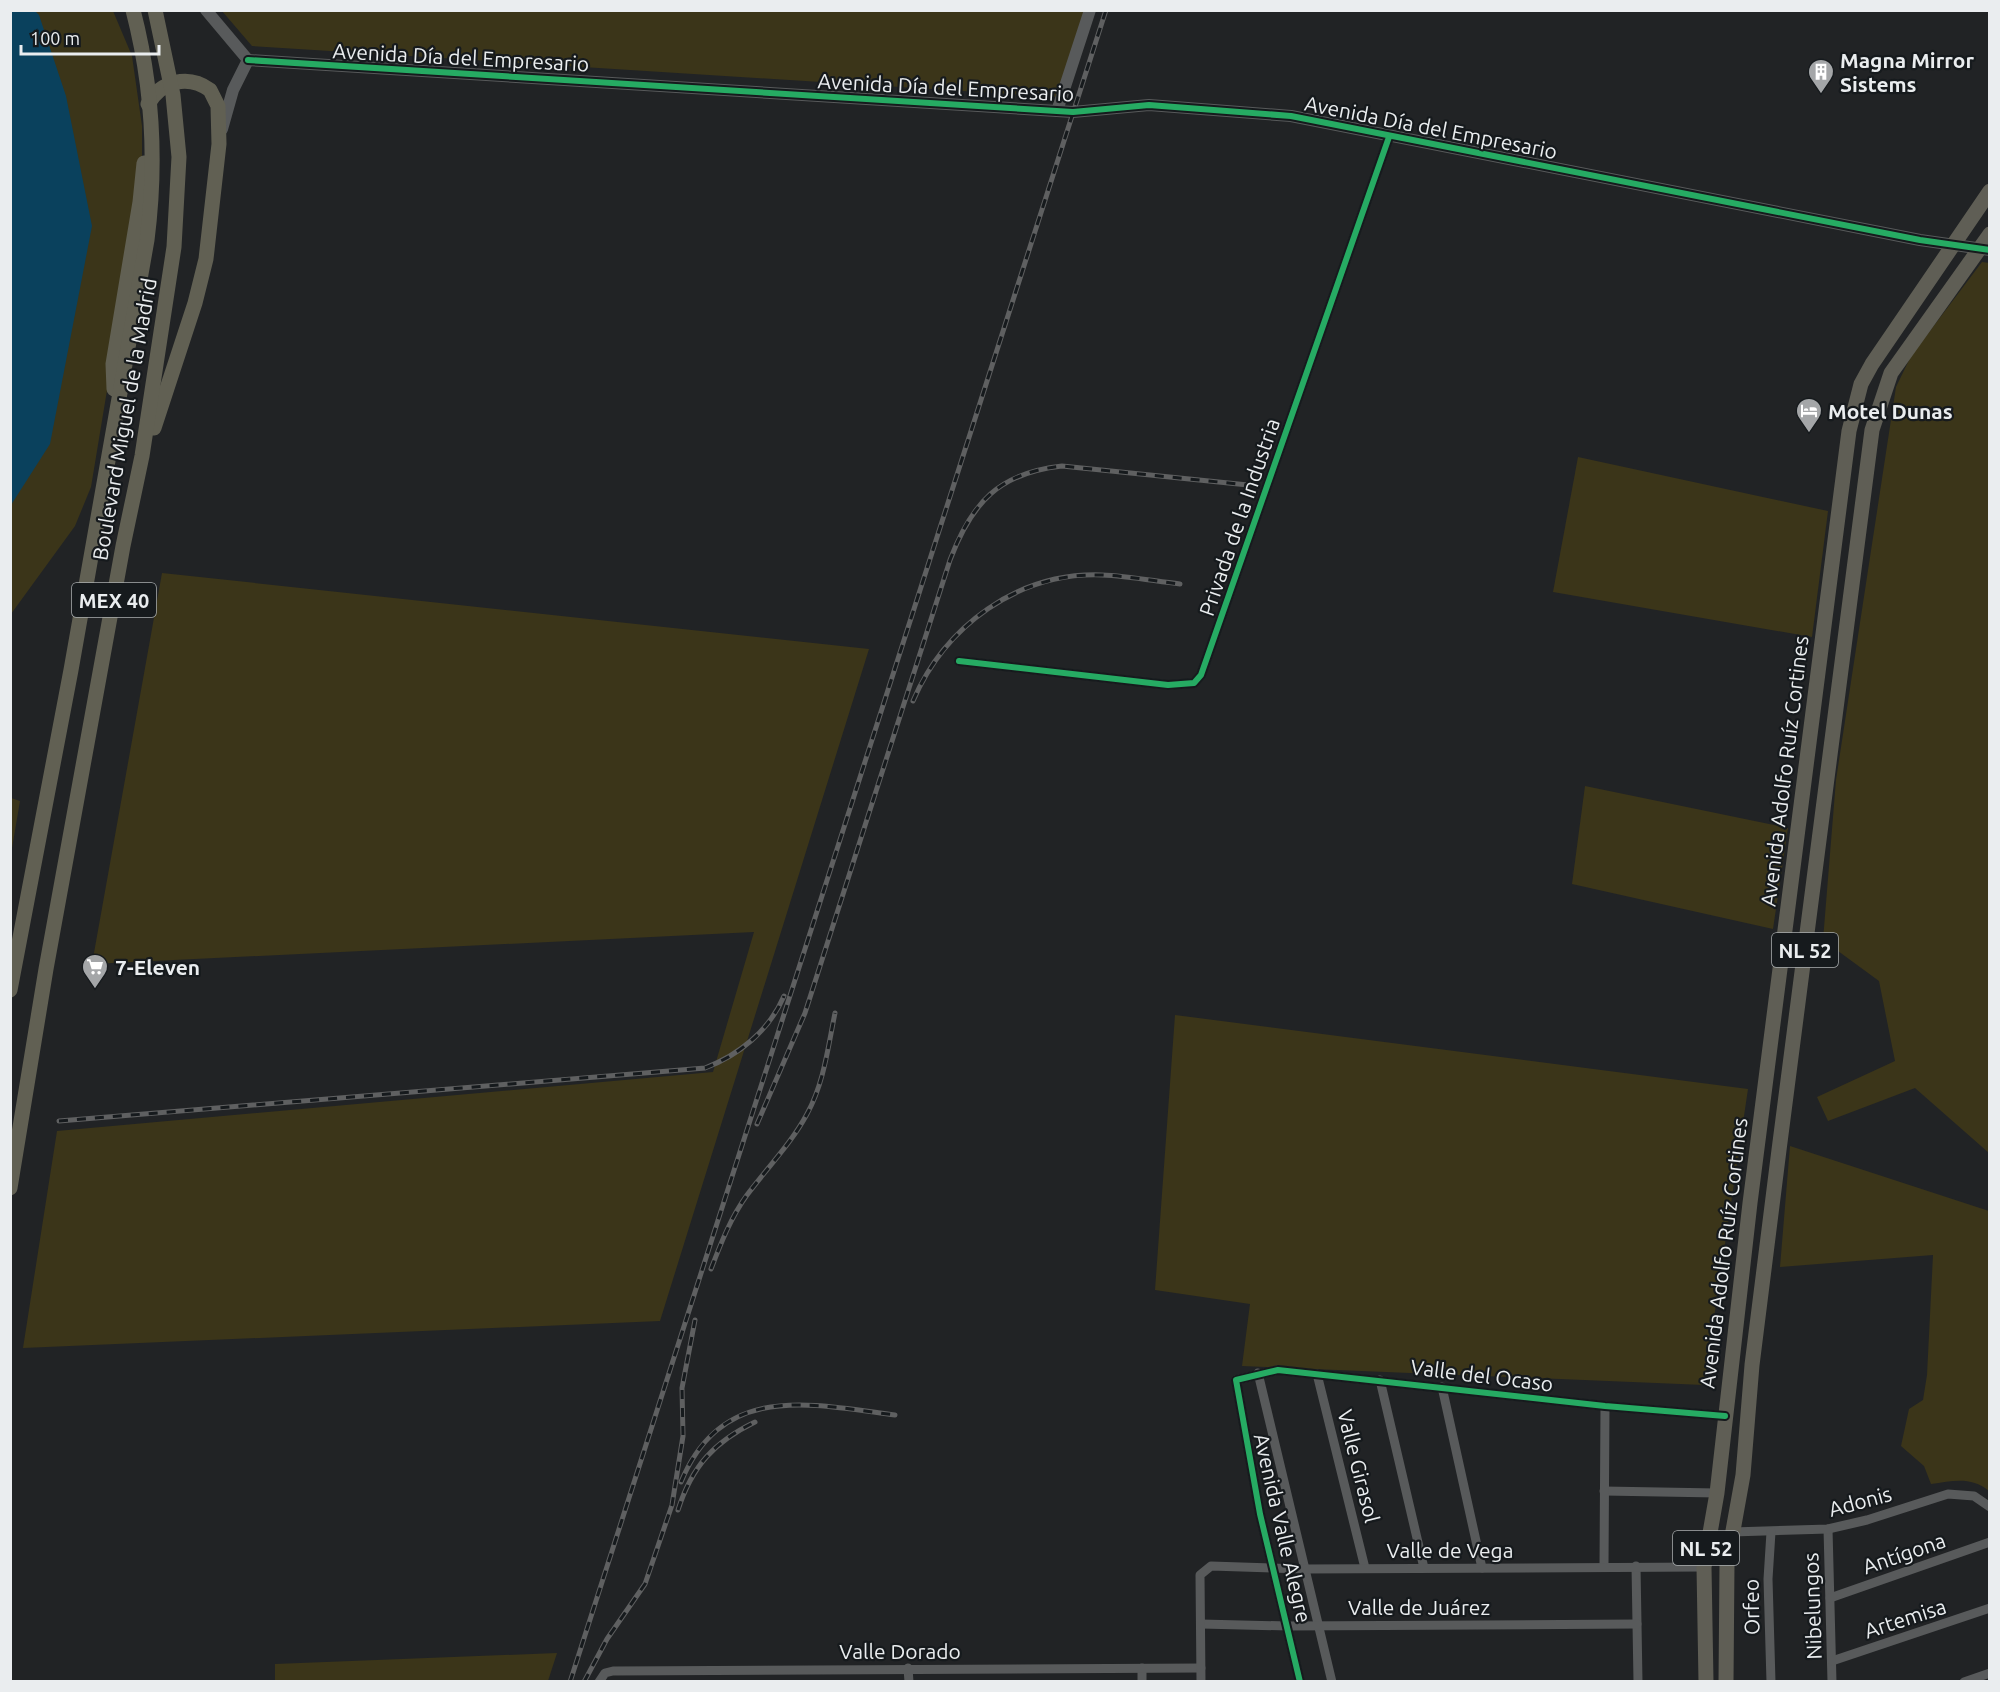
<svg xmlns="http://www.w3.org/2000/svg" width="2000" height="1692" viewBox="0 0 2000 1692" font-family="Ubuntu,sans-serif">
<rect width="100%" height="100%" fill="#212325"/>
<!-- green -->
<g fill="#3b3519">
<path d="M11 11H113L132 56 142 126V179L91 487 75 526 11 614Z"/>
<path d="M222 11H1085L1057 97 252 46Z"/>
<path d="M1982 262 1990 263 1989 1153 1915 1088 1828 1121 1817 1097 1895 1061 1879 981 1823 940 1836 780 1896 387 1911 356Z"/>
<path d="M1578 457 1828 511 1812 637 1553 592Z"/>
<path d="M162 573 869 649 660 1321 23 1348 57 1131 713 1072 754 932 92 964Z"/>
<path d="M1585 786 1788 828 1773 929 1572 884Z"/>
<path d="M11 798 20 801 11 854 10 798Z"/>
<path d="M1175 1015 1748 1089 1704 1385 1242 1366 1250 1304 1155 1290Z"/>
<path d="M1790 1146 1989 1211V1491C1971 1476 1953 1481 1931 1484L1924 1466 1901 1446 1909 1409 1923 1400 1927 1375 1933 1255 1780 1267Z"/>
<path d="M557 1653 548 1681H275V1664Z"/>
</g>
<!-- water -->
<path fill="#0a415d" d="M11 10 35 11 39 15 66 96 92 226 50 444 11 505Z"/>
<g fill="none" stroke-linecap="round" stroke-linejoin="round">
<!-- minor -->
<g stroke="#585a5b" stroke-width="9">
<path d="M959 661 1168 685 1194 683 1201 675 1389 137"/>
<path d="M1258 1373 1332 1682"/>
<path d="M1317 1374 1365 1568"/>
<path d="M1380 1380 1424 1568"/>
<path d="M1442 1387 1482 1568"/>
<path d="M1604 1491 1717 1493"/>
<path d="M1828 1529 1832 1682"/>
<path d="M1732 1532 1828 1529 1867 1520 1948 1494 1974 1496 1990 1507"/>
<path d="M1604 1566 1605 1406"/>
<path d="M1636 1566 1638 1682"/>
<path d="M1830 1598 1990 1542"/>
<path d="M1201 1624 1288 1626 1637 1624"/>
<path d="M1832 1661 1990 1608"/>
<path d="M908 1668 909 1682"/>
<path d="M1142 1668V1682"/>
<path d="M599 1682 605 1673 613 1671 1201 1668"/>
<path d="M1201 1682 1200 1575 1211 1566 1305 1569 1704 1567"/>
<path d="M1300 1682 1260 1514 1236 1380 1278 1370 1605 1406 1725 1416"/>
<path d="M1771 1682 1768 1579 1771 1532"/>
<path d="M1964 1682 1990 1673"/>
</g>
<!-- tertiary -->
<g stroke="#585a5b" stroke-width="12">
<path d="M206 10 248 60"/>
<path d="M248 60 1073 112 1149 105 1291 116 1920 240 1990 250"/>
<path d="M1057 111 1090 10"/>
<path d="M222 129 233 90 248 60"/>
</g>
<!-- primary -->
<g stroke="#5f5e55" stroke-width="15">
<path d="M1706 1682 1704 1567 1717 1493 1750 1203 1849 431 1861 384 1872 364 1990 191"/>
<path d="M1726 1682 1727 1564 1743 1475 1752 1365 1779 1150 1872 430 1891 373 1990 234"/>
</g>
<!-- trunk -->
<g stroke="#616053" stroke-width="15">
<path d="M148 104C161 81 188 74 210 90L218 106 219 144 206 259 195 303 154 428"/>
<path d="M114 389 113 364 140 202 144 163"/>
<path d="M10 990 71 670 147 240C157 162 153 87 133 10"/>
<path d="M10 1188 46 969 123 546 142 456 174 247 179 157 173 95 155 10"/>
</g>
<defs>
<g id="rail">
<path d="M913 701C945 626 1018 572 1102 575 1128 576 1154 581 1180 584"/>
<path d="M59 1121 705 1068C739 1055 769 1031 784 996"/>
<path d="M757 1124 805 1013 950 560C972 502 999 473 1062 466L1248 485"/>
<path d="M711 1269C721 1243 731 1217 747 1195 767 1168 791 1144 807 1114 824 1083 828 1047 835 1013"/>
<path d="M681 1482C722 1382 810 1404 895 1415"/>
<path d="M678 1510C692 1466 714 1442 755 1422"/>
<path d="M570 1682 1106 10"/>
<path d="M584 1682 607 1639 645 1584 672 1505 683 1436 682 1388 695 1320"/>
</g>
</defs>
<!-- rail casing -->
<use href="#rail" stroke="#5f6061" stroke-width="5"/>
<!-- rail -->
<use href="#rail" stroke="#161a1d" stroke-width="3" stroke-dasharray="9" stroke-linecap="butt"/>
<defs>
<g id="cycleway">
<path d="M248 60 1073 112 1149 105 1291 116 1920 240 1990 250"/>
<path d="M959 661 1168 685 1194 683 1201 675 1389 137"/>
<path d="M1300 1682 1260 1514 1236 1380 1278 1370 1605 1406 1725 1416"/>
</g>
</defs>
<!-- cycleway casing -->
<use href="#cycleway" stroke="#161a1d" stroke-width="10"/>
<!-- cycleway -->
<use href="#cycleway" stroke="#26ab63" stroke-width="6"/>
</g>
<!-- icons -->
<defs>
<symbol id="building-pin" viewBox="-11 -11 22 30"><path d="M0 17L-7.5 6A9.5 9.5 0 1 1 7.5 6Z" fill="#a4a6a8" stroke="#161a1d"/><path d="M-4-6H4V6H1V3H-1V6H-4ZM-2.5-4.3h1.7v1.8h-1.7ZM.8-4.3h1.7v1.8H.8ZM-2.5-1h1.7V.8h-1.7ZM.8-1h1.7V.8H.8Z" fill="#fff"/></symbol>
<symbol id="hotel-pin" viewBox="-11 -11 22 30"><path d="M0 17L-7.5 6A9.5 9.5 0 1 1 7.5 6Z" fill="#a4a6a8" stroke="#161a1d"/><path d="M-6-4.5h1.5V1H6V5H4.5V3h-9V5H-6ZM-4 0a1.8 1.8 0 1 1 3.6 0ZM.5 0V-2.5h3Q6-2.5 6 0Z" fill="#fff"/></symbol>
<symbol id="supermarket-pin" viewBox="-11 -11 22 30"><path d="M0 17L-7.5 6A9.5 9.5 0 1 1 7.5 6Z" fill="#a4a6a8" stroke="#161a1d"/><path d="M-6-5.5h2.5l.6 2H6L4.5 2H-2.5L-4.4-4H-6ZM-1.5 3.2a1.3 1.3 0 1 0 .1 0ZM3 3.2a1.3 1.3 0 1 0 .1 0Z" fill="#fff"/></symbol>
</defs>
<g fill-rule="evenodd">
<use href="#building-pin" x="1806" y="57" width="30" height="40"/>
<use href="#hotel-pin" x="1794" y="396" width="30" height="40"/>
<use href="#supermarket-pin" x="80" y="952" width="30" height="40"/>
</g>
<g text-anchor="middle" dominant-baseline="central" stroke-width="4.5" stroke-linejoin="round" paint-order="stroke">
<!-- shield labels -->
<g fill="#161a1d" stroke="#aaaeb0" stroke-width="1.5">
<rect x="72" y="583" width="84" height="34" rx="4.5"/>
<rect x="1772" y="933" width="66" height="34" rx="4.5"/>
<rect x="1673" y="1531" width="66" height="34" rx="4.5"/>
</g>
<g font-size="20" font-weight="bold" fill="#eaedef">
<text x="114" y="600">MEX 40</text>
<text x="1805" y="950">NL 52</text>
<text x="1706" y="1548">NL 52</text>
</g>
<!-- street labels -->
<g font-size="21" fill="#eaedef" stroke="#161a1d">
<text transform="translate(461 57) rotate(3)">Avenida Día del Empresario</text>
<text transform="translate(946 87) rotate(3)">Avenida Día del Empresario</text>
<text transform="translate(1431 127) rotate(11)">Avenida Día del Empresario</text>
<text transform="translate(124 419) rotate(-80)">Boulevard Miguel de la Madrid</text>
<text transform="translate(1239 517) rotate(-71)">Privada de la Industria</text>
<text transform="translate(1784 771) rotate(-83)">Avenida Adolfo Ruíz Cortines</text>
<text transform="translate(1723 1253) rotate(-83)">Avenida Adolfo Ruíz Cortines</text>
<text transform="translate(1482 1375) rotate(7)">Valle del Ocaso</text>
<text transform="translate(1359 1466) rotate(76)">Valle Girasol</text>
<text transform="translate(1860 1501) rotate(-15)">Adonis</text>
<text transform="translate(1283 1528) rotate(77)">Avenida Valle Alegre</text>
<text x="1450" y="1550">Valle de Vega</text>
<text transform="translate(1904 1553) rotate(-19)">Antígona</text>
<text transform="translate(1812 1606) rotate(-92)">Nibelungos</text>
<text x="1419" y="1607">Valle de Juárez</text>
<text transform="translate(1751 1607) rotate(-91)">Orfeo</text>
<text transform="translate(1905 1618) rotate(-18)">Artemisa</text>
<text x="900" y="1651">Valle Dorado</text>
</g>
<!-- poi labels -->
<g font-size="21" font-weight="bold" fill="#eaedef" stroke="#161a1d" text-anchor="start">
<text x="1840" y="60">Magna Mirror<tspan x="1840" dy="24">Sistems</tspan></text>
<text x="1828" y="411">Motel Dunas</text>
<text x="115" y="967">7-Eleven</text>
</g>
</g>
<!-- border -->
<rect width="2000" height="1692" fill="none" stroke="#eaedef" stroke-width="24"/>
<!-- scale -->
<path d="M21 45v9h138v-9" fill="none" stroke="#eaedef" stroke-width="3"/>
<text x="30" y="45" font-size="18" fill="#eaedef" stroke="#161a1d" stroke-width="4.5" paint-order="stroke">100 m</text>
</svg>
